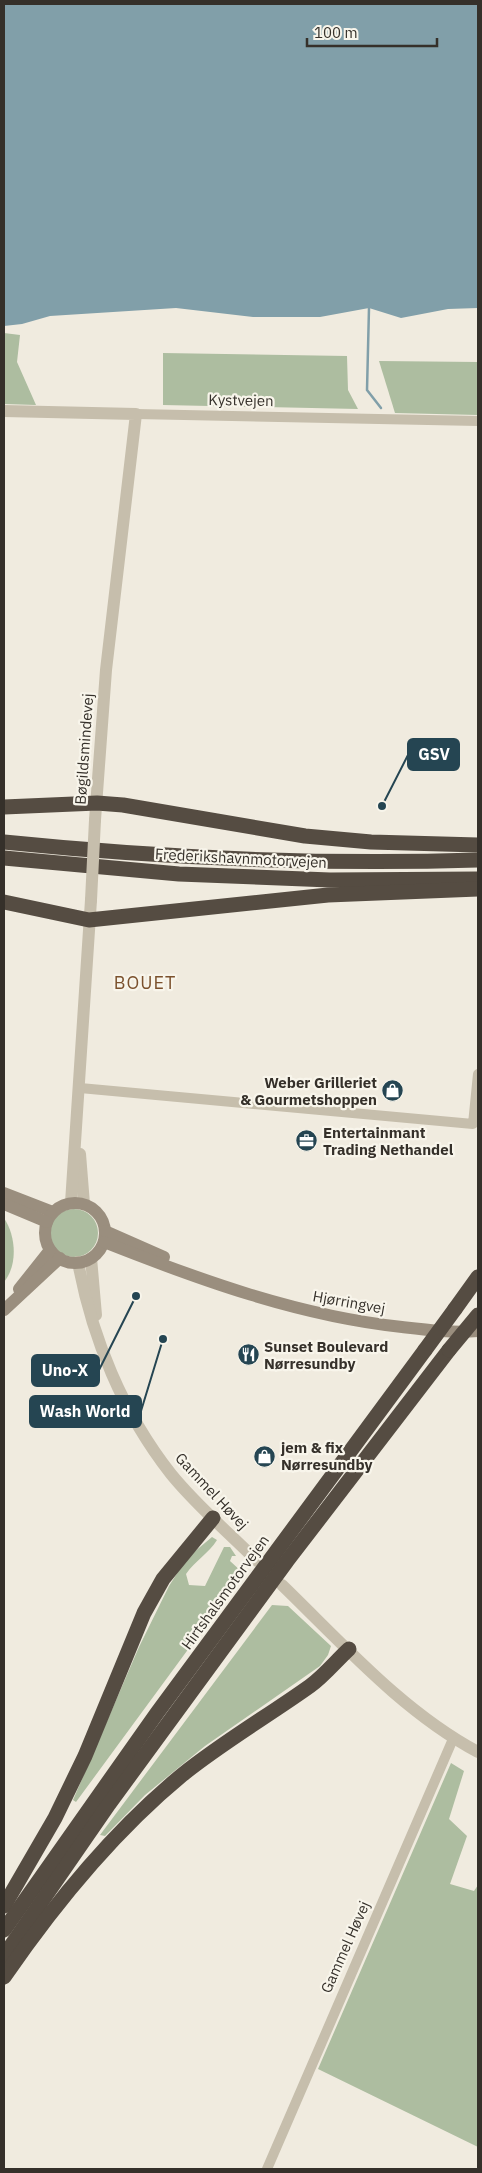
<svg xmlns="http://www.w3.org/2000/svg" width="482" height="2173" viewBox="0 0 482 2173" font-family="'IBM Plex Sans',sans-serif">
<rect width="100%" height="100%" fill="#f0ebdf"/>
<!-- green -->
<g fill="#adbda0">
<path d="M4 333 20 335 17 362 36 405 4 404Z"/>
<path d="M163 353 347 356 348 390 358 409 163 405Z"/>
<path d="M379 361 478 362V415L395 413Z"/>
<circle cx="74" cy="1233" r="24"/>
<path d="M4 1218C16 1236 18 1265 4 1282Z"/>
<path d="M212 1537 217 1540C209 1553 195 1561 186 1574L189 1585 205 1586 224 1547H230L236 1556H232L230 1561 242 1572 239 1580 76 1802 73 1800 139 1647 169 1586 187 1558Z"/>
<path d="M272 1605 288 1606 331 1646 328 1655 320 1666 205 1746 145 1795 105 1836 100 1835Z"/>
<path d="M451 1763 464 1771 449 1819 467 1836 450 1884 474 1891 478 1885V2147L318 2069Z"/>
</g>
<!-- water -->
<path fill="#819fa9" d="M4 4H478V308L448 309 401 318 369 308 320 317H253L176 308 50 316 22 324 4 326Z"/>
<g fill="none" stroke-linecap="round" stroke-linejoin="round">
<!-- stream -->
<path stroke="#819fa9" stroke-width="2.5" d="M369 308 367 390 381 408"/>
<!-- minor -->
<g stroke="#c6beac" stroke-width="10">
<path d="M136 414 478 421"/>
<path d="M80 1088 473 1124 478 1074"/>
<path d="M267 2169 453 1739"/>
</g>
<!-- tertiary -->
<g stroke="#c6beac" stroke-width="12">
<path d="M4 411 136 414 106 670 95 820"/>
<path d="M80 1154 84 1204"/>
<path d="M71 1203 91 900"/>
<path d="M91 1258 96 1315"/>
<path d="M78 1262C92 1338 123 1413 171 1474 196 1505 228 1532 257 1561"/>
<path d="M282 1585C343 1644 403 1712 478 1752"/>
</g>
<!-- secondary -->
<g stroke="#9a8e7e" stroke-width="12">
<path d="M4 1193 53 1212"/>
<circle cx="75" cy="1233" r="30"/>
<path d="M4 1204 47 1222"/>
<path d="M105 1231 164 1257"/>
<path d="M104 1242C200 1280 299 1316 402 1327 428 1330 453 1333 478 1331"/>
<path d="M19 1289 50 1250"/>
<path d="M4 1310 60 1258"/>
</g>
<!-- motorway -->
<g stroke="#554c42" stroke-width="15">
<path d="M4 807 97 803 123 805 305 836 371 842 478 845"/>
<path d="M4 842C161 858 320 865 478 860"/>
<path d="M4 858 179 874 330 880 478 879"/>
<path d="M4 902 89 920 328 895 478 889"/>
<path d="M455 1309 478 1277"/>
<path d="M4 1906 55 1818 85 1756 144 1613 163 1579 213 1518"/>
<path d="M4 1930 157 1713 425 1350"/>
<path d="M4 1956 109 1804 287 1561 449 1350"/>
<path d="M4 1977C55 1903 113 1832 182 1775 223 1742 268 1716 310 1686 324 1676 336 1661 349 1649"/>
</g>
<!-- tertiary-bridge -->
<path stroke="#c6beac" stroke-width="12" d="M91 900 95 820"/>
<!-- motorway-bridge -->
<g stroke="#554c42" stroke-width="15">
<path d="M425 1350 455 1309"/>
<path d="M449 1350 478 1315"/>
</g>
</g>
<!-- icons -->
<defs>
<symbol id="shop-disc" viewBox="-11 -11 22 22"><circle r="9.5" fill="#254552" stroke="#f8f5eb"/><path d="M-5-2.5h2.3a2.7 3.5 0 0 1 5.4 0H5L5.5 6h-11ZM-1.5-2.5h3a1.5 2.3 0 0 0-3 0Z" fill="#fff"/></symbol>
<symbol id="office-disc" viewBox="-11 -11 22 22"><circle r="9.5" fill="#254552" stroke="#f8f5eb"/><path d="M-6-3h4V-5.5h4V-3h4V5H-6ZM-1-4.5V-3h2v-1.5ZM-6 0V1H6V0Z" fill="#fff"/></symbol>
<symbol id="restaurant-disc" viewBox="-11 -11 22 22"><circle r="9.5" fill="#254552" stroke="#f8f5eb"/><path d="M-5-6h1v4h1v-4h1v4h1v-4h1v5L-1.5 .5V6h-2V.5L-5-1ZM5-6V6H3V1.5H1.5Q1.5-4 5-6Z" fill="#fff"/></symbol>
</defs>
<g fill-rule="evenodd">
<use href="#shop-disc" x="380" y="1078" width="25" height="25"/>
<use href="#office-disc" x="294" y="1128" width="25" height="25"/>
<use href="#restaurant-disc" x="236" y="1342" width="25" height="25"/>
<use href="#shop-disc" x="252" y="1444" width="25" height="25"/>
</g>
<g text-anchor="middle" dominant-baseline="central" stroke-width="4.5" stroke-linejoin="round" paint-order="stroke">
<!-- street labels -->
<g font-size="15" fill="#35302a" stroke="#f8f5eb">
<text transform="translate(241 400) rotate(1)">Kystvejen</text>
<text transform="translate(84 749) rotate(-86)">Bøgildsmindevej</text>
<text transform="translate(241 858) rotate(3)">Frederikshavnmotorvejen</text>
<text transform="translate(349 1302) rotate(10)">Hjørringvej</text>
<text transform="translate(212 1491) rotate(47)">Gammel Høvej</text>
<text transform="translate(225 1592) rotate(-54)">Hirtshalsmotorvejen</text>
<text transform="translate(345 1947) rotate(-66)">Gammel Høvej</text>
</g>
<!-- poi labels -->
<g font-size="15" font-weight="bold" fill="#35302a" stroke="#f8f5eb" text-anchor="start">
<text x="377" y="1082" text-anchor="end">Weber Grilleriet<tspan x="377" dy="17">&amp; Gourmetshoppen</tspan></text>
<text x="323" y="1132">Entertainmant<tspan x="323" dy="17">Trading Nethandel</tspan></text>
<text x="264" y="1346">Sunset Boulevard<tspan x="264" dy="17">Nørresundby</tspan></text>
<text x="281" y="1447">jem &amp; fix<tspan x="281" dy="17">Nørresundby</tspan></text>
</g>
<!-- quarter labels -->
<g font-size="18" letter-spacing="1" fill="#7b512d" stroke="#f8f5eb">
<text x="145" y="982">BOUET</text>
</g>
</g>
<!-- callouts -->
<path fill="none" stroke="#254552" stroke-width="2" d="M382 806L408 755M136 1296L99 1370M163 1339L141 1411"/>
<g fill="#254552" stroke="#f8f5eb" stroke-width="2">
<circle cx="382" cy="806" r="5"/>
<circle cx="136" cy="1296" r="5"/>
<circle cx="163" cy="1339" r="5"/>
</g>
<g fill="#254552" stroke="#254552" stroke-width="2">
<rect x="408" y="739" width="51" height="31" rx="5"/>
<rect x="32" y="1355" width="67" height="31" rx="5"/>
<rect x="30" y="1396" width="111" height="31" rx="5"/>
</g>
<g font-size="16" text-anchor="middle" font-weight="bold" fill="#fff">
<text x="434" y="760">GSV</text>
<text x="65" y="1376">Uno-X</text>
<text x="85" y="1417">Wash World</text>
</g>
<!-- border -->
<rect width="482" height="2173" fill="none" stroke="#35302a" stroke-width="10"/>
<!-- scale -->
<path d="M307 38v8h130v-8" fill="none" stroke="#35302a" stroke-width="2.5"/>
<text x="314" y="38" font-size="15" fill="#35302a" stroke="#f8f5eb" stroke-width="4" paint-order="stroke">100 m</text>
</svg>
